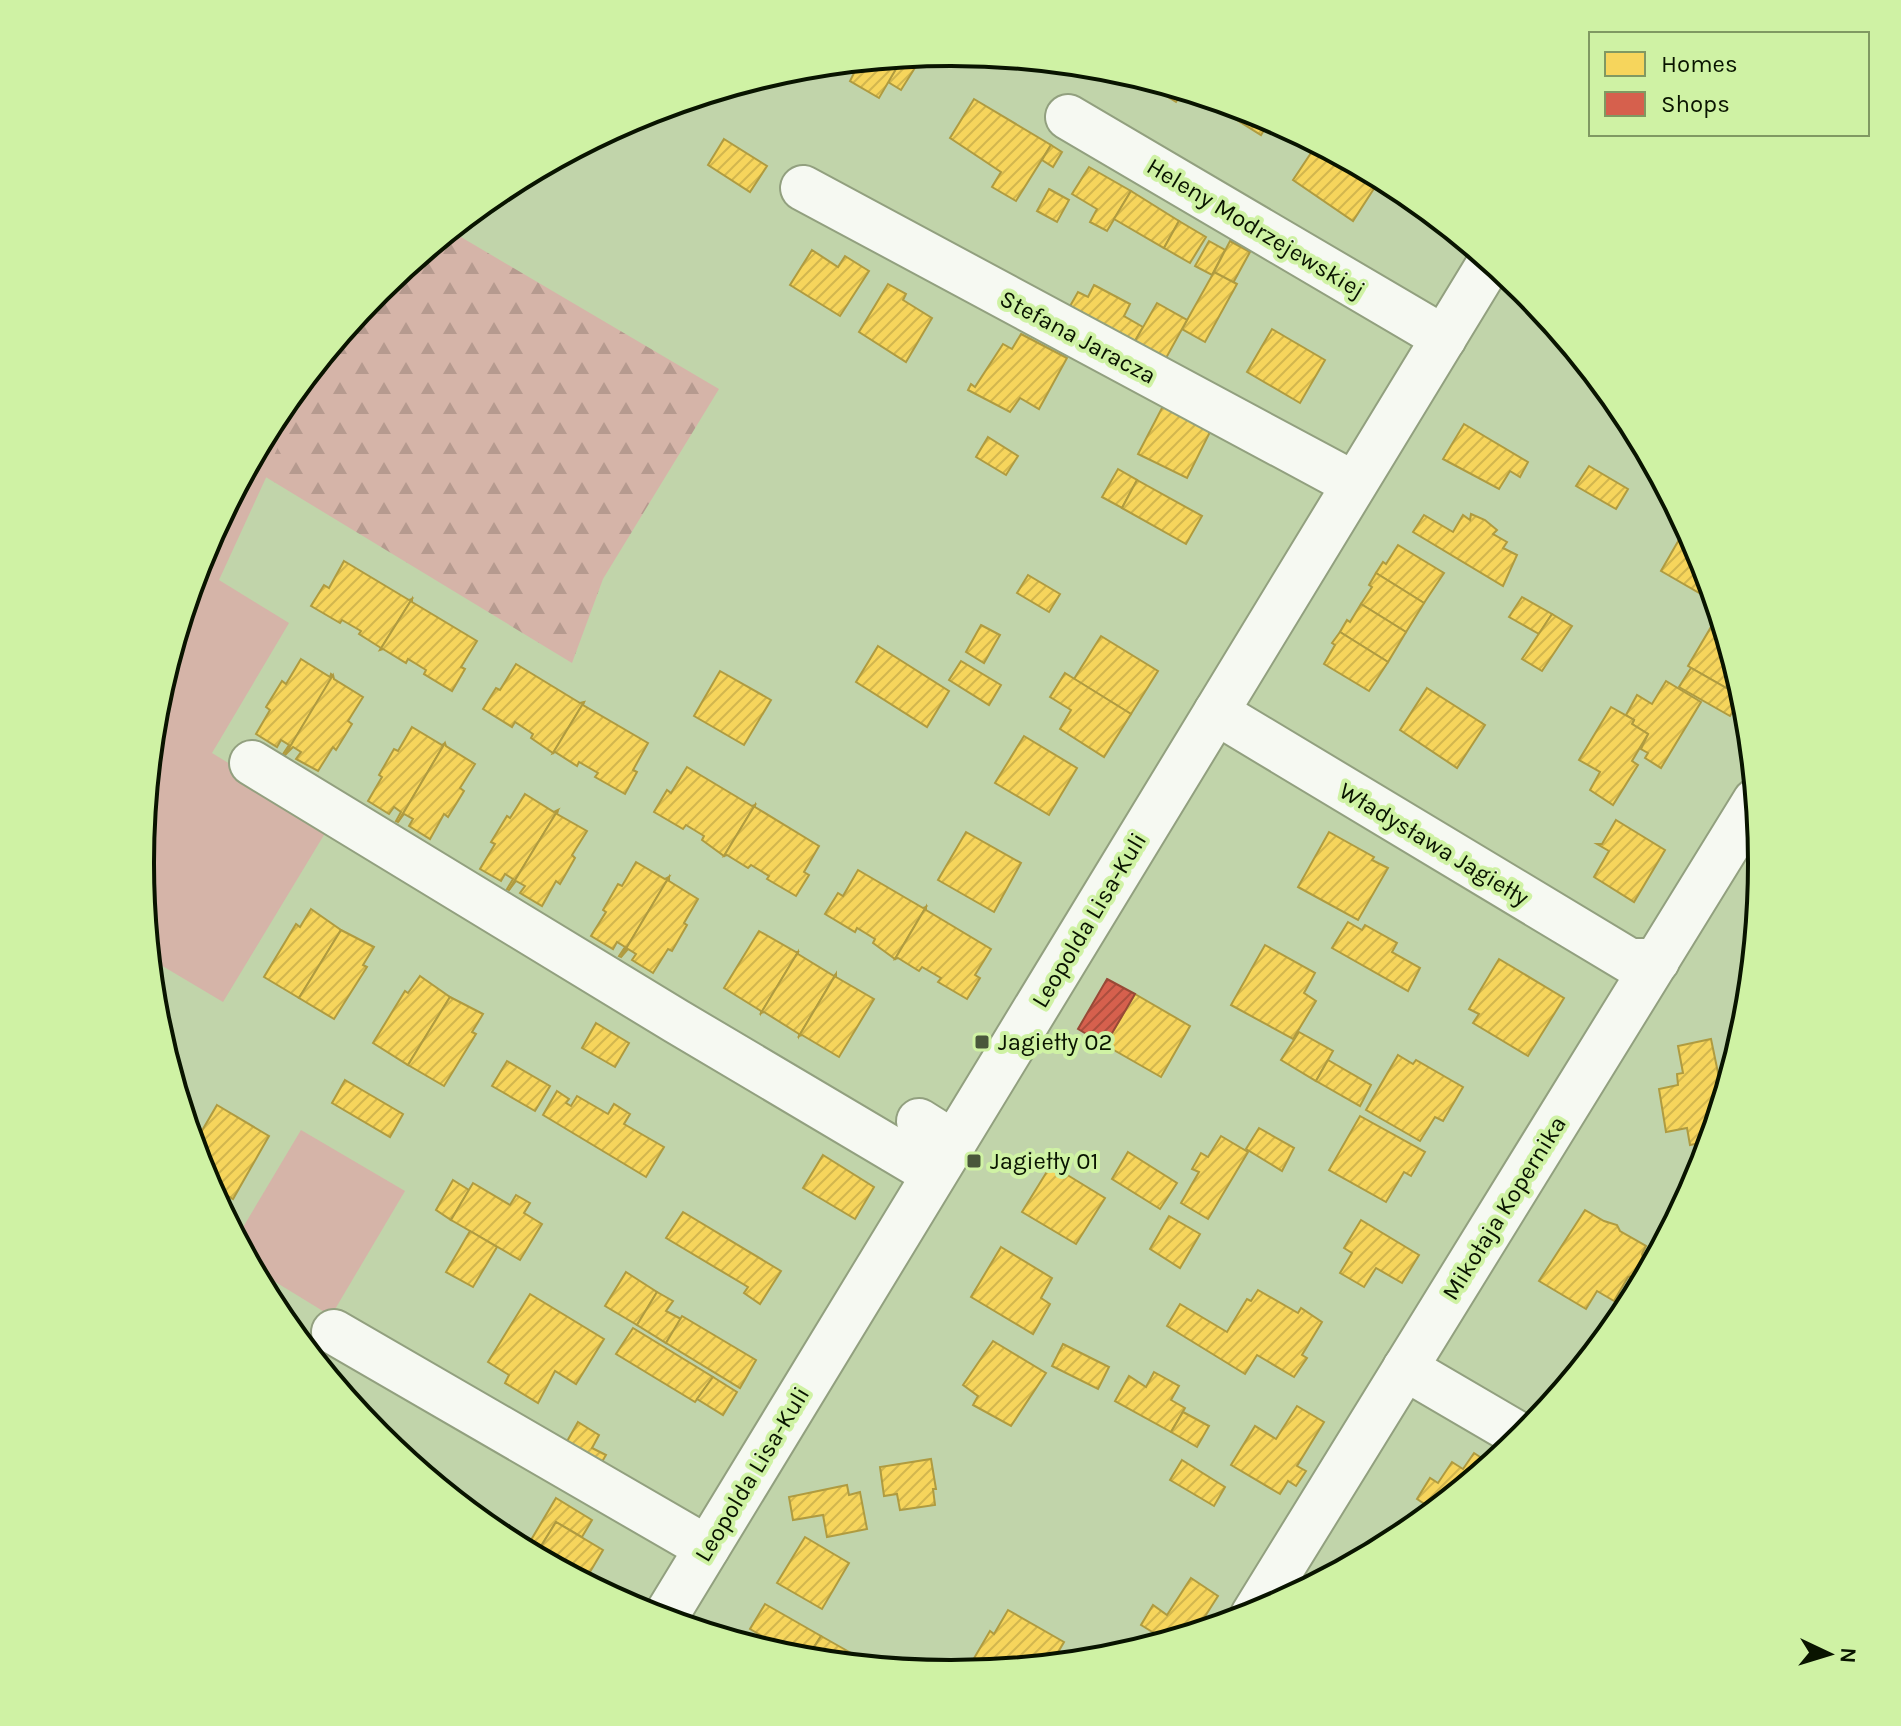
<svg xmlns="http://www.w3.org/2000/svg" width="1901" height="1726" viewBox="0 0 1901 1726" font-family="Karla,sans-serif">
<defs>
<pattern id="forest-firs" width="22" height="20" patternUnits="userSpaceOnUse" patternTransform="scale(2)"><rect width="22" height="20" fill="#d5b4a8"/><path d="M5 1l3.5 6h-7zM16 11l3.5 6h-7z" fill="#b69a8f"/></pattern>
<pattern id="homes-hatch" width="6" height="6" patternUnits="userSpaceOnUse" patternTransform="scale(2)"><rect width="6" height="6" fill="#f6d55c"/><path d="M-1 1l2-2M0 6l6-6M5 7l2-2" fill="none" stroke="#d2b64e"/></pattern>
<pattern id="shops-hatch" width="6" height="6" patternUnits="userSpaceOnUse" patternTransform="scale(2)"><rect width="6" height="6" fill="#d6604d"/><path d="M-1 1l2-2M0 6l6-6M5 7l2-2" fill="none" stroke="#ac4e3e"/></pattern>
</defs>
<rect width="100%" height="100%" fill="#c1d4aa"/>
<!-- grass -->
<g fill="#d5b4a8">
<path d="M321 358 219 580 289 623 212 753 330 825 223 1002 149 958 140 863 155 704 201 552 276 412Z"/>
<path d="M301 1130 405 1191 331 1316 251 1267 236 1239Z"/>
</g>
<!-- forest -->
<path fill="url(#forest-firs)" d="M449 230 719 389 603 579 572 663 264 476 321 358 377 289Z"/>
<!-- homes -->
<g fill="url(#homes-hatch)" stroke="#af9b40" stroke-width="2">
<path d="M923 55 901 90 888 82 903 57Z"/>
<path d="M903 57 879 98 850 81 858 65 853 62Z"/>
<path d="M1133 75 1184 90 1176 102Z"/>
<path d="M974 99 1051 145 1016 201 992 187 1001 172 950 138Z"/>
<path d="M1229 104 1261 114 1271 119 1261 135 1224 112Z"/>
<path d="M724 139 767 166 750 192 708 165Z"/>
<path d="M1317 144 1374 174 1369 182 1375 187 1353 221 1293 180Z"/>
<path d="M1051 145 1062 152 1053 167 1042 160Z"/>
<path d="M1089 167 1131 191 1107 231 1090 222 1097 209 1072 194Z"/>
<path d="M1049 189 1069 200 1057 222 1037 211Z"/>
<path d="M1131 191 1179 221 1164 248 1114 219Z"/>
<path d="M1179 221 1206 237 1190 263 1164 248Z"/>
<path d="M1209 241 1225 250 1212 275 1195 266Z"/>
<path d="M1230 241 1250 252 1233 283 1214 272Z"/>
<path d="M812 250 838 267 845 256 869 271 840 316 790 285Z"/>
<path d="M1214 272 1237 284 1205 342 1182 329Z"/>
<path d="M888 284 906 294 903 300 932 318 906 362 859 332Z"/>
<path d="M1094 285 1130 304 1124 316 1143 327 1128 353 1065 315 1078 292 1088 297Z"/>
<path d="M1157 303 1187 320 1160 369 1128 353Z"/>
<path d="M1272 329 1325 360 1300 403 1247 372Z"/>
<path d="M1021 334 1067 358 1039 409 1020 398 1010 412 968 390 971 384 975 387 1003 344 1012 349Z"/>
<path d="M1163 406 1211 430 1187 478 1138 454Z"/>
<path d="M1464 424 1528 462 1520 477 1510 471 1499 489 1443 459Z"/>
<path d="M988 437 1018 456 1006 475 976 457Z"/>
<path d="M1589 466 1628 489 1616 509 1576 486Z"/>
<path d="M1118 469 1137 480 1122 508 1102 497Z"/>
<path d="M1137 480 1202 516 1186 544 1122 508Z"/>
<path d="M1471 514 1485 520 1497 530 1493 534 1507 542 1503 548 1517 555 1503 586 1413 532 1424 515 1453 532 1463 515 1470 520Z"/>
<path d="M1684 531 1691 535 1700 553 1715 602 1661 571Z"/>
<path d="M1398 545 1444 573 1424 603 1376 573 1383 562 1386 564Z"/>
<path d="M344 561 409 600 412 599 380 650 381 648 359 634 361 631 342 620 340 623 311 606 324 585 329 588Z"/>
<path d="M1376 573 1424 603 1406 632 1361 604 1372 587 1369 585Z"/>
<path d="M1028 575 1060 594 1049 612 1017 593Z"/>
<path d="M1522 597 1552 614 1539 634 1509 617Z"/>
<path d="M412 599V602L477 641 461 667 465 669 452 691 424 674 426 670 408 659 406 663 383 649 380 650Z"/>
<path d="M1361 604 1406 632 1388 662 1340 632 1347 620 1350 622Z"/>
<path d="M1552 614 1572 626 1542 671 1522 659Z"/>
<path d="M1714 622 1722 627 1744 698 1688 666Z"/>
<path d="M981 625 1000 635 984 663 966 652Z"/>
<path d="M1340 632 1388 662 1369 691 1324 664 1335 645 1332 643Z"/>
<path d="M1101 636 1158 671 1131 714 1074 679Z"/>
<path d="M878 646 949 691 927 727 856 682Z"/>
<path d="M301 659 330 677 331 674 333 676 285 755 283 754 289 745 281 740 277 747 256 734 270 710 266 707 282 681 286 684Z"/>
<path d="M961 661 1001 685 989 705 949 680Z"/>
<path d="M516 664 580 703 584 702 553 753 531 738 533 734 515 722 512 727 483 709 496 688 500 690Z"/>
<path d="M1691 668 1742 697 1730 716 1679 687Z"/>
<path d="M720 671 771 700 744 745 694 716Z"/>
<path d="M1065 673 1131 714 1104 757 1060 729 1071 710 1050 697Z"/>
<path d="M333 675 334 679 363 697 348 721 352 724 336 750 333 747 318 771 296 759 301 752 293 747 285 755Z"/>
<path d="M1666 681 1701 702 1661 768 1645 758 1648 753 1641 749 1648 734 1632 724 1634 720 1626 715 1637 695 1652 704Z"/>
<path d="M1427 688 1485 725 1457 768 1400 730Z"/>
<path d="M584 702 583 705 648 743 633 770 637 772 625 794 595 777 598 773 579 762 577 766 555 752 553 753Z"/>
<path d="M1611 707 1634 720 1632 724 1648 734 1632 761 1638 765 1613 805 1590 790 1600 772 1579 760Z"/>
<path d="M412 727 442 745 445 743 398 822 396 821 401 812 394 807 389 814 368 801 382 777 379 775 394 749 398 751Z"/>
<path d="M1024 736 1077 768 1049 815 995 783Z"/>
<path d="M445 743 446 746 475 764 460 788 464 791 448 817 444 814 430 839 409 826 413 819 404 814 398 822Z"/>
<path d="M687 767 752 806 755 805 724 856 702 840 704 836 686 825 683 829 654 812 667 790 671 793Z"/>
<path d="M525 794 554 812 558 810 509 890 507 889 513 879 505 874 501 881 480 869 495 844 491 842 507 816 510 818Z"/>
<path d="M755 805V807L819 846 804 872 809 875 796 896 767 879 769 876 751 865 748 868 727 855 724 856Z"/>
<path d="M558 810 557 814 587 831 572 855 575 858 560 884 556 881 542 906 520 893 525 886 516 881 509 890Z"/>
<path d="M1616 820 1665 850 1634 902 1594 877 1609 851 1597 844H1602Z"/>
<path d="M966 832 1021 863 994 912 938 880Z"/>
<path d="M1329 832 1374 857 1372 860 1388 868 1358 920 1298 887Z"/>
<path d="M636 862 665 879 669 877 621 957 619 956 625 947 617 942 613 949 591 936 606 912 603 910 618 884 622 886Z"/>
<path d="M858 870 923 908 926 907 895 959 873 943 875 939 857 928 855 932 825 914 838 893 843 896Z"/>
<path d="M669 877V881L698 899 684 923 687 925 672 951 668 949 653 973 632 960 636 954 628 949 621 957Z"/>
<path d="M926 907V910L991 949 975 975 980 978 967 999 938 982 941 978 922 967 919 971 898 958 895 959Z"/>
<path d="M311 909 341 930 299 998 264 977 296 924 300 927Z"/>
<path d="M1348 922 1362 930 1365 925 1397 943 1392 952 1420 968 1408 991 1332 948Z"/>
<path d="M341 930 374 947 363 965 367 967 334 1019 299 998Z"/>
<path d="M759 931 796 952H798L761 1013V1011L724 988Z"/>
<path d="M1265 945 1315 973 1304 993 1316 1001 1293 1039 1231 1005Z"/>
<path d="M798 952V954L834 976 836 974 799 1036V1034L764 1012 761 1013Z"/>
<path d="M1499 959 1564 998 1528 1056 1473 1023 1479 1014 1469 1009Z"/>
<path d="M836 974V977L874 999 839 1057 802 1035 799 1036Z"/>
<path d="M420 976 450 997 408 1065 373 1043 405 991 408 993Z"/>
<path d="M1135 994 1190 1026 1161 1077 1105 1045Z"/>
<path d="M450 997 483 1014 472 1032 476 1034 444 1086 408 1065Z"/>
<path d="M596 1023 629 1043 615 1067 582 1048Z"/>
<path d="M1299 1032 1333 1051 1316 1081 1281 1060Z"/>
<path d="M1711 1039 1721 1087 1716 1088 1720 1106 1710 1141 1690 1145 1687 1128 1666 1132 1659 1089 1678 1085 1677 1074 1683 1073 1678 1046Z"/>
<path d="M1398 1055 1413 1064 1416 1060 1463 1087 1443 1121 1435 1117 1420 1141 1366 1110Z"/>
<path d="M1328 1060 1371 1085 1360 1106 1316 1081Z"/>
<path d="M507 1061 550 1086 535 1111 492 1086Z"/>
<path d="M345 1080 403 1114 390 1137 332 1103Z"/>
<path d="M557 1091 569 1099 566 1103 571 1106 577 1096 608 1114 614 1104 630 1114 624 1124 664 1147 646 1177 543 1115Z"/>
<path d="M217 1105 269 1136 233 1199 207 1183 193 1146Z"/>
<path d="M1360 1116 1425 1152 1411 1176 1404 1172 1386 1202 1329 1170Z"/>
<path d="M1259 1128 1294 1148 1282 1171 1246 1149Z"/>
<path d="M1221 1136 1248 1152 1208 1219 1181 1203 1199 1172 1192 1169 1201 1153 1208 1157Z"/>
<path d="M1128 1152 1177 1183 1160 1209 1112 1179Z"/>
<path d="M823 1155 874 1187 855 1219 803 1188Z"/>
<path d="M1051 1165 1105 1198 1076 1244 1022 1212Z"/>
<path d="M453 1180 469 1190 451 1220 436 1210Z"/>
<path d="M473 1183 510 1205 516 1195 530 1203 524 1213 542 1224 520 1260 451 1220Z"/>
<path d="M1585 1210 1604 1221 1617 1225 1620 1231 1646 1246 1642 1254 1644 1261 1635 1275 1628 1277 1614 1301 1597 1291 1586 1309 1539 1281Z"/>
<path d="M683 1212 781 1271 760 1304 744 1293 748 1287 666 1238Z"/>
<path d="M1169 1216 1200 1234 1180 1268 1150 1249Z"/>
<path d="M1361 1220 1419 1255 1402 1283 1376 1268 1364 1287 1340 1273 1352 1253 1344 1248Z"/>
<path d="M470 1231 497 1247 473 1287 446 1272Z"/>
<path d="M1001 1247 1052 1278 1041 1298 1050 1304 1033 1334 971 1297Z"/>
<path d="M626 1272 657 1292 637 1325 605 1306Z"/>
<path d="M1258 1290 1298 1313 1301 1308 1322 1322 1302 1355 1307 1358 1294 1377 1257 1355 1245 1374 1167 1326 1180 1304 1227 1332 1247 1299 1251 1301Z"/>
<path d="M657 1292 673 1301 666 1311 681 1319 666 1343 637 1325Z"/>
<path d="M530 1294 604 1339 576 1384 555 1371 538 1403 505 1383 509 1375 488 1362Z"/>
<path d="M682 1316 756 1360 740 1388 666 1343Z"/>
<path d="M633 1328 713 1377 695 1402 616 1354Z"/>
<path d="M993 1341 1046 1373 1011 1426 973 1405 978 1396 963 1385Z"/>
<path d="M1063 1344 1109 1367 1098 1389 1052 1366Z"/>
<path d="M1154 1372 1179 1386 1171 1400 1185 1408 1171 1432 1115 1401 1129 1376 1146 1387Z"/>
<path d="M713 1377 737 1392 723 1415 697 1399Z"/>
<path d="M1297 1406 1324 1422 1297 1466 1306 1471 1296 1486 1288 1481 1280 1494 1231 1465 1255 1426 1276 1439Z"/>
<path d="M1183 1412 1209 1426 1197 1447 1171 1432Z"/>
<path d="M578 1422 599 1435 592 1448 606 1455 596 1472 561 1452Z"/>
<path d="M1474 1453 1491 1464 1434 1510 1417 1499 1430 1478 1438 1483 1452 1462 1463 1469Z"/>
<path d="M931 1459 936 1489H933L935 1505 900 1510 897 1494 884 1496 880 1467Z"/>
<path d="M1182 1460 1225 1487 1214 1506 1170 1480Z"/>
<path d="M847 1485 849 1495 860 1492 867 1529 827 1537 823 1515 793 1520 789 1497Z"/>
<path d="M556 1498 592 1520 582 1537 556 1522 541 1546 531 1540Z"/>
<path d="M556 1522 603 1550 584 1582 535 1556Z"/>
<path d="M805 1537 849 1563 822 1609 777 1583Z"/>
<path d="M1191 1578 1218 1596 1195 1632 1144 1648 1154 1633 1141 1625 1153 1605 1167 1615Z"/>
<path d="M765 1604 821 1636 806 1660 785 1656 788 1651 750 1629Z"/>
<path d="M1008 1610 1064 1642 1051 1664 972 1672 977 1662 973 1660 990 1631 994 1634Z"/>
<path d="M821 1636 874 1666 806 1660Z"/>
</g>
<!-- shops -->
<path fill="url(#shops-hatch)" stroke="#984936" stroke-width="2" d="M1107 979 1135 994 1105 1045 1078 1029Z"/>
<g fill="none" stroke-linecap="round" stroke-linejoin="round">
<defs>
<g id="minor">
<path d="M1068 117 1444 338"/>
<path d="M803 188 1354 484"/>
<path d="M1216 712 1630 961H1657"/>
<path d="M252 763 676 1021 934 1174"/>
<path d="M919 1121 954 1143"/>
<path d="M334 1332 707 1548"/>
<path d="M1405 1368 1523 1437"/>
<path d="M1253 1615 1755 801"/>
<path d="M664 1619 1490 262"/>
</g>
</defs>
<!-- minor casing -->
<use href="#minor" stroke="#92a07f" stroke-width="48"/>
<!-- minor -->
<use href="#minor" stroke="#f6f9f2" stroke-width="44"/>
</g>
<!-- markers -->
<g fill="#49573b" stroke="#cff2a4" stroke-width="3">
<rect x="974" y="1034" width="16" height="16" rx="4"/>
<rect x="966" y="1153" width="16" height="16" rx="4"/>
</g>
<g text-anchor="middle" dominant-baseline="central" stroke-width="8" stroke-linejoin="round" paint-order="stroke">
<!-- street labels -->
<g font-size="24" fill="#091400" stroke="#cff2a4">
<text transform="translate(1256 228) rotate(31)">Heleny Modrzejewskiej</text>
<text transform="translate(1078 337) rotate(28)">Stefana Jaracza</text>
<text transform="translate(1434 844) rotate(31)">Władysława Jagiełły</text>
<text transform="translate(1089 920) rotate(-59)">Leopolda Lisa-Kuli</text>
<text transform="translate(1504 1208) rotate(-58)">Mikołaja Kopernika</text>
<text transform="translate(752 1474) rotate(-59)">Leopolda Lisa-Kuli</text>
</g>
<!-- poi labels -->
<g font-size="24" fill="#091400" stroke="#cff2a4" text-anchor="start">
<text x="998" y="1042">Jagiełły 02</text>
<text x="990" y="1161">Jagiełły 01</text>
</g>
</g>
<!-- crop -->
<path d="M0 0H1901V1726H0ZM154 863a797 797 0 1 1 1594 0a797 797 0 1 1-1594 0Z" fill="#cff2a4" fill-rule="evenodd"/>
<path fill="none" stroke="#091400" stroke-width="4" d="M154 863a797 797 0 1 1 1594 0a797 797 0 1 1-1594 0Z"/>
<!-- legend -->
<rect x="1589" y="32" width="280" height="104" fill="#cff2a4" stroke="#809962" stroke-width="2"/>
<rect x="1605" y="52" width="40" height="24" fill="#f6d55c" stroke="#809962" stroke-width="2"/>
<text x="1661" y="72" font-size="24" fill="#091400">Homes</text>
<rect x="1605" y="92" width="40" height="24" fill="#d6604d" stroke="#809962" stroke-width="2"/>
<text x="1661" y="112" font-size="24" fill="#091400">Shops</text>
<!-- north arrow -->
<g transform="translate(1829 1654) rotate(94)" stroke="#cff2a4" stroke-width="6" paint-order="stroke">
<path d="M0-6L14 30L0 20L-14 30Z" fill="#091400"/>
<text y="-12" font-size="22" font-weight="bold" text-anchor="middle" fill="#091400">N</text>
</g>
</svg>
